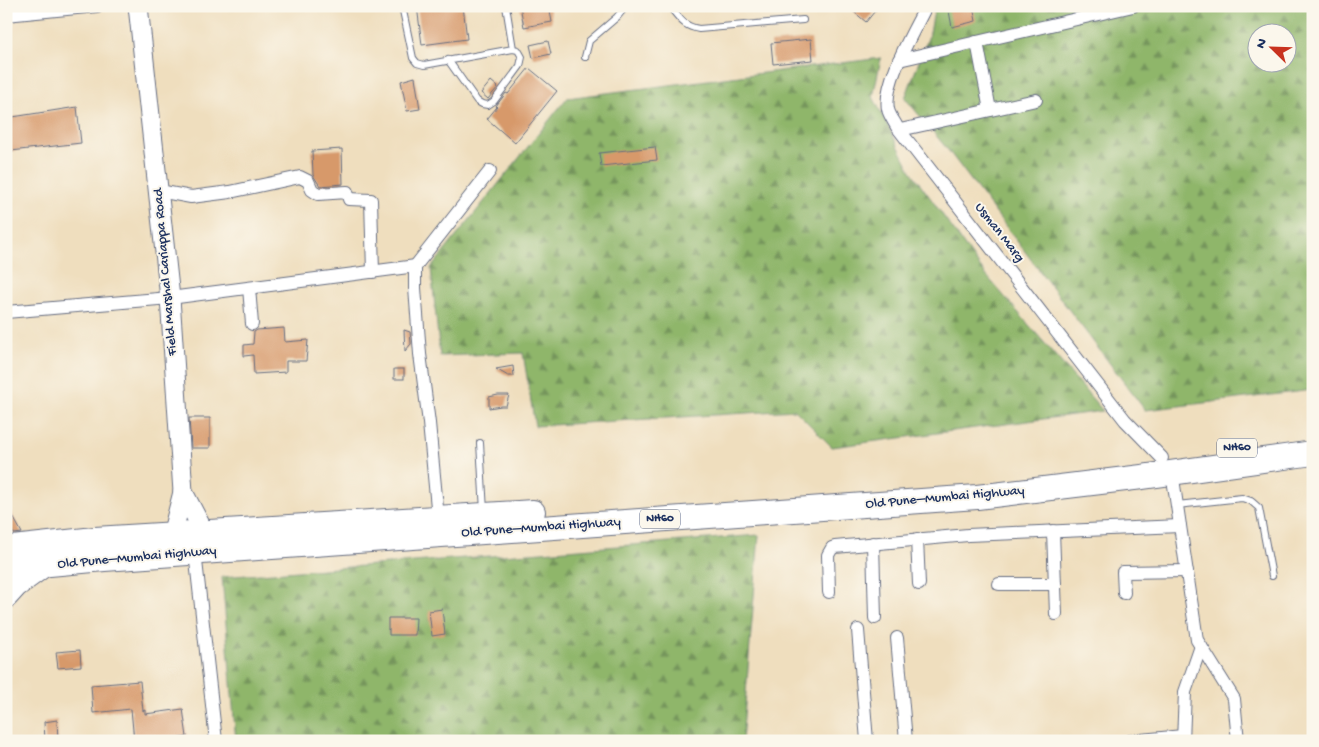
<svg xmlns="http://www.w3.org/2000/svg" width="1319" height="747" viewBox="0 0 1319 747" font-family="'Gochi Hand',sans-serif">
<defs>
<pattern id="forest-firs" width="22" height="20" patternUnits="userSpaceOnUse" patternTransform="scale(1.25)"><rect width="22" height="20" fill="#8fb66b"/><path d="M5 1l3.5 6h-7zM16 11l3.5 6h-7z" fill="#74945b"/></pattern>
</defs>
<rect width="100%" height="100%" fill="#fbf7ec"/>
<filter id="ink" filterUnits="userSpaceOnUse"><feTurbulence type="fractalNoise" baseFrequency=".02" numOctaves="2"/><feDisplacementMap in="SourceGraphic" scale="10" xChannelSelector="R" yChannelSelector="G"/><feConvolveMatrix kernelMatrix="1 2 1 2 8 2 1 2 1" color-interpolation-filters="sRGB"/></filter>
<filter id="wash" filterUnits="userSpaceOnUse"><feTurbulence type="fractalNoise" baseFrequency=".0096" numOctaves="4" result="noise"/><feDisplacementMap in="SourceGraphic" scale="20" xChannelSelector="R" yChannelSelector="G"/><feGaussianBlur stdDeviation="1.12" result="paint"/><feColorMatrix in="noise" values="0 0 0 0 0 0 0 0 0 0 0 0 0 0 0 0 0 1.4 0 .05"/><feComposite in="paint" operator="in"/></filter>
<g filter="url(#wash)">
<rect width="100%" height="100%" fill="#efdebe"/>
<!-- forest -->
<g fill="url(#forest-firs)" stroke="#557264" fill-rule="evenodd">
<path d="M935 6H1313V390L1145 410 948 150 905 98 930 33ZM1256 32H1286V62H1256Z"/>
<path d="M881 58 873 97 911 171 985 274 1103 411 832 447 795 410 535 426 523 353 440 356 431 268 567 98Z"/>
<path d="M759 535 742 741H236L222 577Z"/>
</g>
<g id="blocks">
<!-- building -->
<g fill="#d7996b">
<path d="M417 6H463L467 39 422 45Z"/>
<path d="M520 6H549L552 22 524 27Z"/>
<path d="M847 6H879L866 22Z"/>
<path d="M948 6H973L976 21 952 27Z"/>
<path d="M811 39 813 60 773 64 771 43Z"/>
<path d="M548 41 551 54 533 58 530 45Z"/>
<path d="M529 68 557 91 515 143 487 119 497 107 496 106 506 93 508 94Z"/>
<path d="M415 77 420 109 407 111 401 81Z"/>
<path d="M491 81 498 87 488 99 481 93Z"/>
<path d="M77 107 81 143 11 151 6 118Z"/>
<path d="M655 147 657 160 601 166 599 153Z"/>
<path d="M342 149 343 184 320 186 313 175 312 151Z"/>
<path d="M284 328 285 342 308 340 306 361H286V372L254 374 253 355 244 356V345L253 344 254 332 257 330Z"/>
<path d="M404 330 410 332 411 344 405 351Z"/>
<path d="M513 366 514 376H508L496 369Z"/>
<rect x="394" y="369" width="10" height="10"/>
<path d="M498 395H509L506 406H501L489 408V397Z"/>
<path d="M189 418H210V448H191Z"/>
<path d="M6 504 22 533 14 534 6 523Z"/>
<path d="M442 609 445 634 432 636 429 611Z"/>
<path d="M388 618H416L415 635H389V629L388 630Z"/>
<path d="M80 650 81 666 58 668 56 652Z"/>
<path d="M140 681 143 711 145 710V714L183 709 187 737 160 741H155V739L134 741 131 709 93 713 91 685Z"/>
<path d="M57 720 58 741H45L44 722Z"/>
</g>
</g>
</g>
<g filter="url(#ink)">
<use href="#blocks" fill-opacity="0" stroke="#656c80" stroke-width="1"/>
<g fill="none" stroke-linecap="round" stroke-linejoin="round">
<defs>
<g id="lane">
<path d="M402 6 413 58 417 63 424 65 513 49 518 50 522 57 520 66 494 101 488 105 482 104 477 101 448 60"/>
<path d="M506 6 513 49"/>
<path d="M669 6C680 18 682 26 699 29L803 20"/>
<path d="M585 57 589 41 617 17 626 6"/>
<path d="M480 443 484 511"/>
<path d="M1177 505 1242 498 1251 501 1259 508 1272 576"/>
</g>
<g id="street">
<path d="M926 6C914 31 883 82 888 109 889 115 894 121 897 127L1125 420 1162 458"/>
<path d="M6 15 97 6"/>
<path d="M977 42 990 110"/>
<path d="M899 60 1133 6"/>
<path d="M900 130 1036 100"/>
<path d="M159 191 191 197 230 192 300 177 308 181 312 190 318 194 347 192 349 199 371 200 373 272"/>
<path d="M249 288 252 324"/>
<path d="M6 312 170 298 416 266"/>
<path d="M1172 472 1197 640 1234 699 1238 741"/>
<path d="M438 518 429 423 420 354 415 288V268L417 264 490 171"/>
<path d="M1053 531 1056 614"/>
<path d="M917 539 919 584"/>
<path d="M873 543 875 618"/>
<path d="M195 552 216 741"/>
<path d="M999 584H1055"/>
<path d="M829 592 828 555 832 548 835 547 968 535 1180 526"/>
<path d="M1124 593 1123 572 1187 571"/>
<path d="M858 630 867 741"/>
<path d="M897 638 906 741"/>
<path d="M1130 741 1183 736"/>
<path d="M1183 741 1185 692 1201 646"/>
</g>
<g id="secondary">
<path d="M138 6 170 298 183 492 204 532"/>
<path d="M172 535 183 492"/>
</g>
<g id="highway">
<path d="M6 550 13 548 95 539 533 512"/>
<path d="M6 568 104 559 977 497 1142 477 1313 453"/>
<path d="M6 596 16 585 42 566"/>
</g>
</defs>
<!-- lane casing -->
<use href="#lane" stroke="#656c80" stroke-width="8"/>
<!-- street casing -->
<use href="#street" stroke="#656c80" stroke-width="14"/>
<!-- secondary casing -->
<use href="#secondary" stroke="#656c80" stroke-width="21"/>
<!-- highway casing -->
<use href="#highway" stroke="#656c80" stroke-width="26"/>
<!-- lane -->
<use href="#lane" stroke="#fff" stroke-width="6"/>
<!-- street -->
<use href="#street" stroke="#fff" stroke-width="12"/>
<!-- secondary -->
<use href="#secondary" stroke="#fff" stroke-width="19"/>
<!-- highway -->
<use href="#highway" stroke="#fff" stroke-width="24"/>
</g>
</g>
<g text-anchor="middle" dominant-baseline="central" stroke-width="4" stroke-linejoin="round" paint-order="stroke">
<!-- shield labels -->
<g fill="#fbf7ec" stroke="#5e6b89" stroke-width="1">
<rect x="1217" y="438.5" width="40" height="19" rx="4"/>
<rect x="640" y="509.5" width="40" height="19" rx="4"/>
</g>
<g font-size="12" font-weight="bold" fill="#1b2f5e">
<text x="1237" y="448">NH60</text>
<text x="660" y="519">NH60</text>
</g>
<!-- street labels -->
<g font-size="14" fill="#1b2f5e" stroke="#fbf7ec">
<text transform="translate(999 233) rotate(52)">Usman Marg</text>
<text transform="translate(166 272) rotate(-95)">Field Marshal Cariappa Road</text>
<text transform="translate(945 498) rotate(-5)">Old Pune–Mumbai Highway</text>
<text transform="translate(541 528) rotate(-4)">Old Pune–Mumbai Highway</text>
<text transform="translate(137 558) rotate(-5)">Old Pune–Mumbai Highway</text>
</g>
</g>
<!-- margin -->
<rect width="1319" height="747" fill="none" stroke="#fbf7ec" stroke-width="25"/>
<!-- north arrow -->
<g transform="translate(1272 48) rotate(293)"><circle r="24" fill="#fbf7ec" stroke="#a1a7b3"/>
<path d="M0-4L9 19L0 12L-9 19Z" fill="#c8321e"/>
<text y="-8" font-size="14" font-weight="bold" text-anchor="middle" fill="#1b2f5e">N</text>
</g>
</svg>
